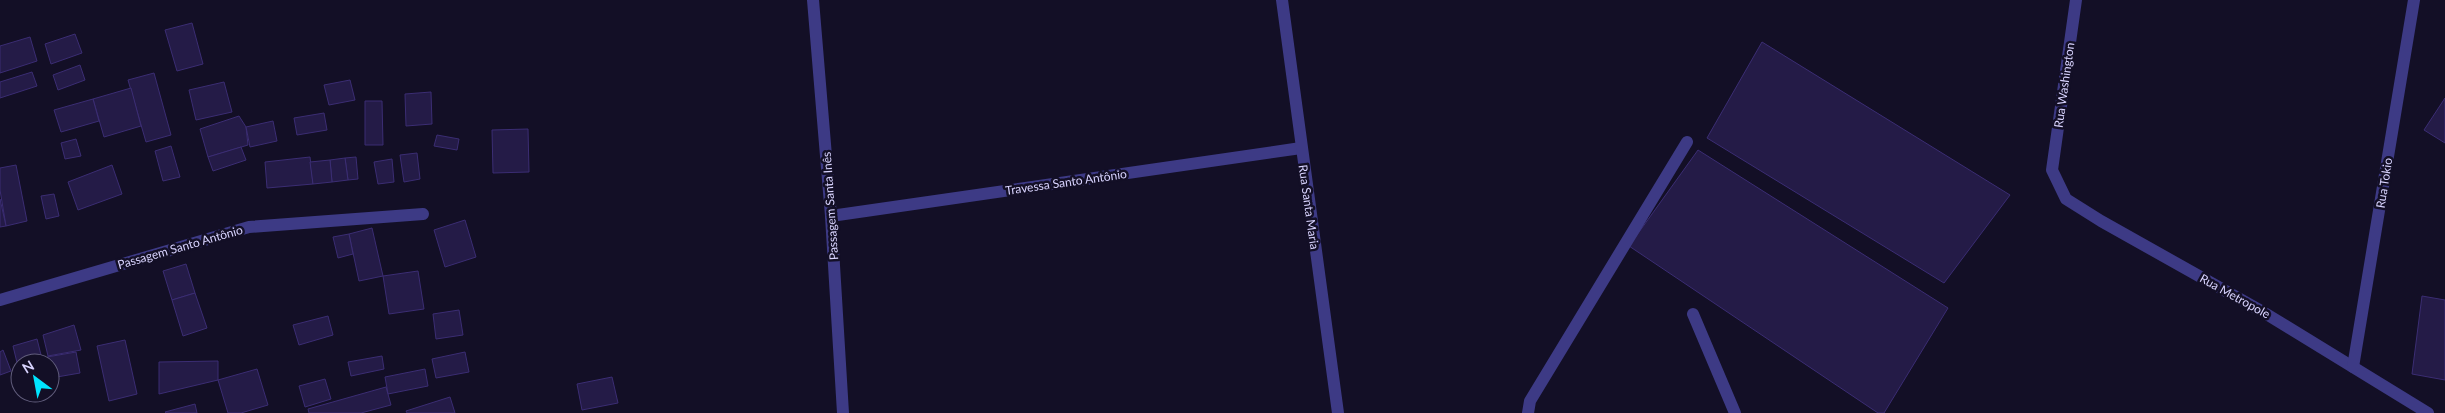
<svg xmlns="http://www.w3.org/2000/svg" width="2445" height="413" viewBox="0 0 2445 413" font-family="Lato,sans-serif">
<rect width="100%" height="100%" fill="#130f26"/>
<!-- building -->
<g fill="#241b47" stroke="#3b2d73">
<path d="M192 23 203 64 177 71 165 30Z"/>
<path d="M75 34 82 53 51 64 45 44Z"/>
<path d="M30 37 37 61 0 73V46Z"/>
<path d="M1762 42 2010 195 1944 283 1707 138Z"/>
<path d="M80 65 85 80 58 90 53 75Z"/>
<path d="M32 72 37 86 0 98V82Z"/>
<path d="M154 73 171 135 146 142 128 80Z"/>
<path d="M350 80 355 100 329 105 324 85Z"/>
<path d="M224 82 232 112 196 120 189 90Z"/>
<path d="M131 88 141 126 104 137 93 99Z"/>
<path d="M431 92 432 124 406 126 405 94Z"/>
<path d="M2445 98V143L2424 130Z"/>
<path d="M93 99 99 121 61 132 54 110Z"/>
<path d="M365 101H382L383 145H365Z"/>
<path d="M324 113 327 130 297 135 294 118Z"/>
<path d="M239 116 246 127 248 145 208 157 200 129Z"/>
<path d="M273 121 277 141 250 147 246 127Z"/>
<path d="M528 129 529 172 493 173 492 130Z"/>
<path d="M437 135 459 139 457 150 434 146Z"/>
<path d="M76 139 81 156 65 159 61 143Z"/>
<path d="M171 146 180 177 163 181 155 151Z"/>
<path d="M241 147 246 160 213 171 208 157Z"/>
<path d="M1698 150 1948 308 1884 413H1878L1629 246Z"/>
<path d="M417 153 420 179 404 182 400 155Z"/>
<path d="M310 157 313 184 267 188 265 162Z"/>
<path d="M356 157 358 179 348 180 345 158Z"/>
<path d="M345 158 348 180 332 182 330 160Z"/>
<path d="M392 159 394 182 378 184 374 162Z"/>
<path d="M330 160 332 182 313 184 310 162Z"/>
<path d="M16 165 27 221 6 226 0 190V168Z"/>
<path d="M112 165 122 194 78 210 68 182Z"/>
<path d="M54 194 59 216 46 219 41 196Z"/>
<path d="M0 199 6 226 0 227Z"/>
<path d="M465 220 476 257 445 267 434 230Z"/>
<path d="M372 228 383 276 359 281 349 234Z"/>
<path d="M349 234 353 254 338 258 333 237Z"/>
<path d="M186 264 195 293 172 300 163 271Z"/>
<path d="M418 271 424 309 389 314 383 276Z"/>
<path d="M195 293 207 328 183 336 172 300Z"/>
<path d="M2422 296 2445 300V380L2412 374Z"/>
<path d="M459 310 463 335 436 339 433 314Z"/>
<path d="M328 316 333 335 299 345 293 325Z"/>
<path d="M74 325 81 350 48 356 43 335Z"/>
<path d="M37 339 43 363H20V375L13 346Z"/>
<path d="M125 340 137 394 109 401 97 346Z"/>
<path d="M3 350 11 371 0 375V352Z"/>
<path d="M76 352 80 373 51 378 50 363H48L47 357Z"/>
<path d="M465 352 469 372 436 378 432 359Z"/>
<path d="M382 356 384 369 351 376 348 362Z"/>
<path d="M218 361V380L159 394V362Z"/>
<path d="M257 369 268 405 241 413H228L218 380Z"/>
<path d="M425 369 428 386 388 394 385 377Z"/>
<path d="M612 377 618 403 582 410 577 384Z"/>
<path d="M325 379 331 399 305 407 299 386Z"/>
<path d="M386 387 391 405 361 413H309L308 409Z"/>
<path d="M450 397 455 413H407L406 411Z"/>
<path d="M195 404 197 413H166L165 412Z"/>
</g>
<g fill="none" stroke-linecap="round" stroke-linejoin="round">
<!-- service -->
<g stroke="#3d3a85" stroke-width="12">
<path d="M1693 314 1735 413"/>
<path d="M1528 413 1530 401 1687 142"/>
</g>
<!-- minor -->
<g stroke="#3d3a85" stroke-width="12">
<path d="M813 0 831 216 843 413"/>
<path d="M2076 0 2052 170 2066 199 2101 221 2263 312 2428 413"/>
<path d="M831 216 1301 148"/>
<path d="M0 300 249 227 423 214"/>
<path d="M2353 367 2414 0"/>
</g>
<!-- tertiary -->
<path stroke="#3d3a85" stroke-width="12" d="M1282 0 1338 413"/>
</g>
<g text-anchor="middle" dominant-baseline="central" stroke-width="5" stroke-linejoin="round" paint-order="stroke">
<!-- street labels -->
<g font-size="12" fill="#d9d4ff" stroke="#130f26">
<text transform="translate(2064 85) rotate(-82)">Rua Washington</text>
<text transform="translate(1066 182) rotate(-8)">Travessa Santo Antônio</text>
<text transform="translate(2384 183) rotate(-81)">Rua Tokio</text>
<text transform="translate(830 206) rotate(-94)">Passagem Santa Inês</text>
<text transform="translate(1309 207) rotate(82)">Rua Santa Maria</text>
<text transform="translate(180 247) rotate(-16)">Passagem Santo Antônio</text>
<text transform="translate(2235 296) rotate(29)">Rua Metropole</text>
</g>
</g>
<!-- north arrow -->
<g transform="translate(35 378) rotate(328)"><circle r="24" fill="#130f26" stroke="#625e7d"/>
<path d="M0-4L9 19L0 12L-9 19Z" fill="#00e5ff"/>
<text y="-8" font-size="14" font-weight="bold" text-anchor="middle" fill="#d9d4ff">N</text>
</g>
</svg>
